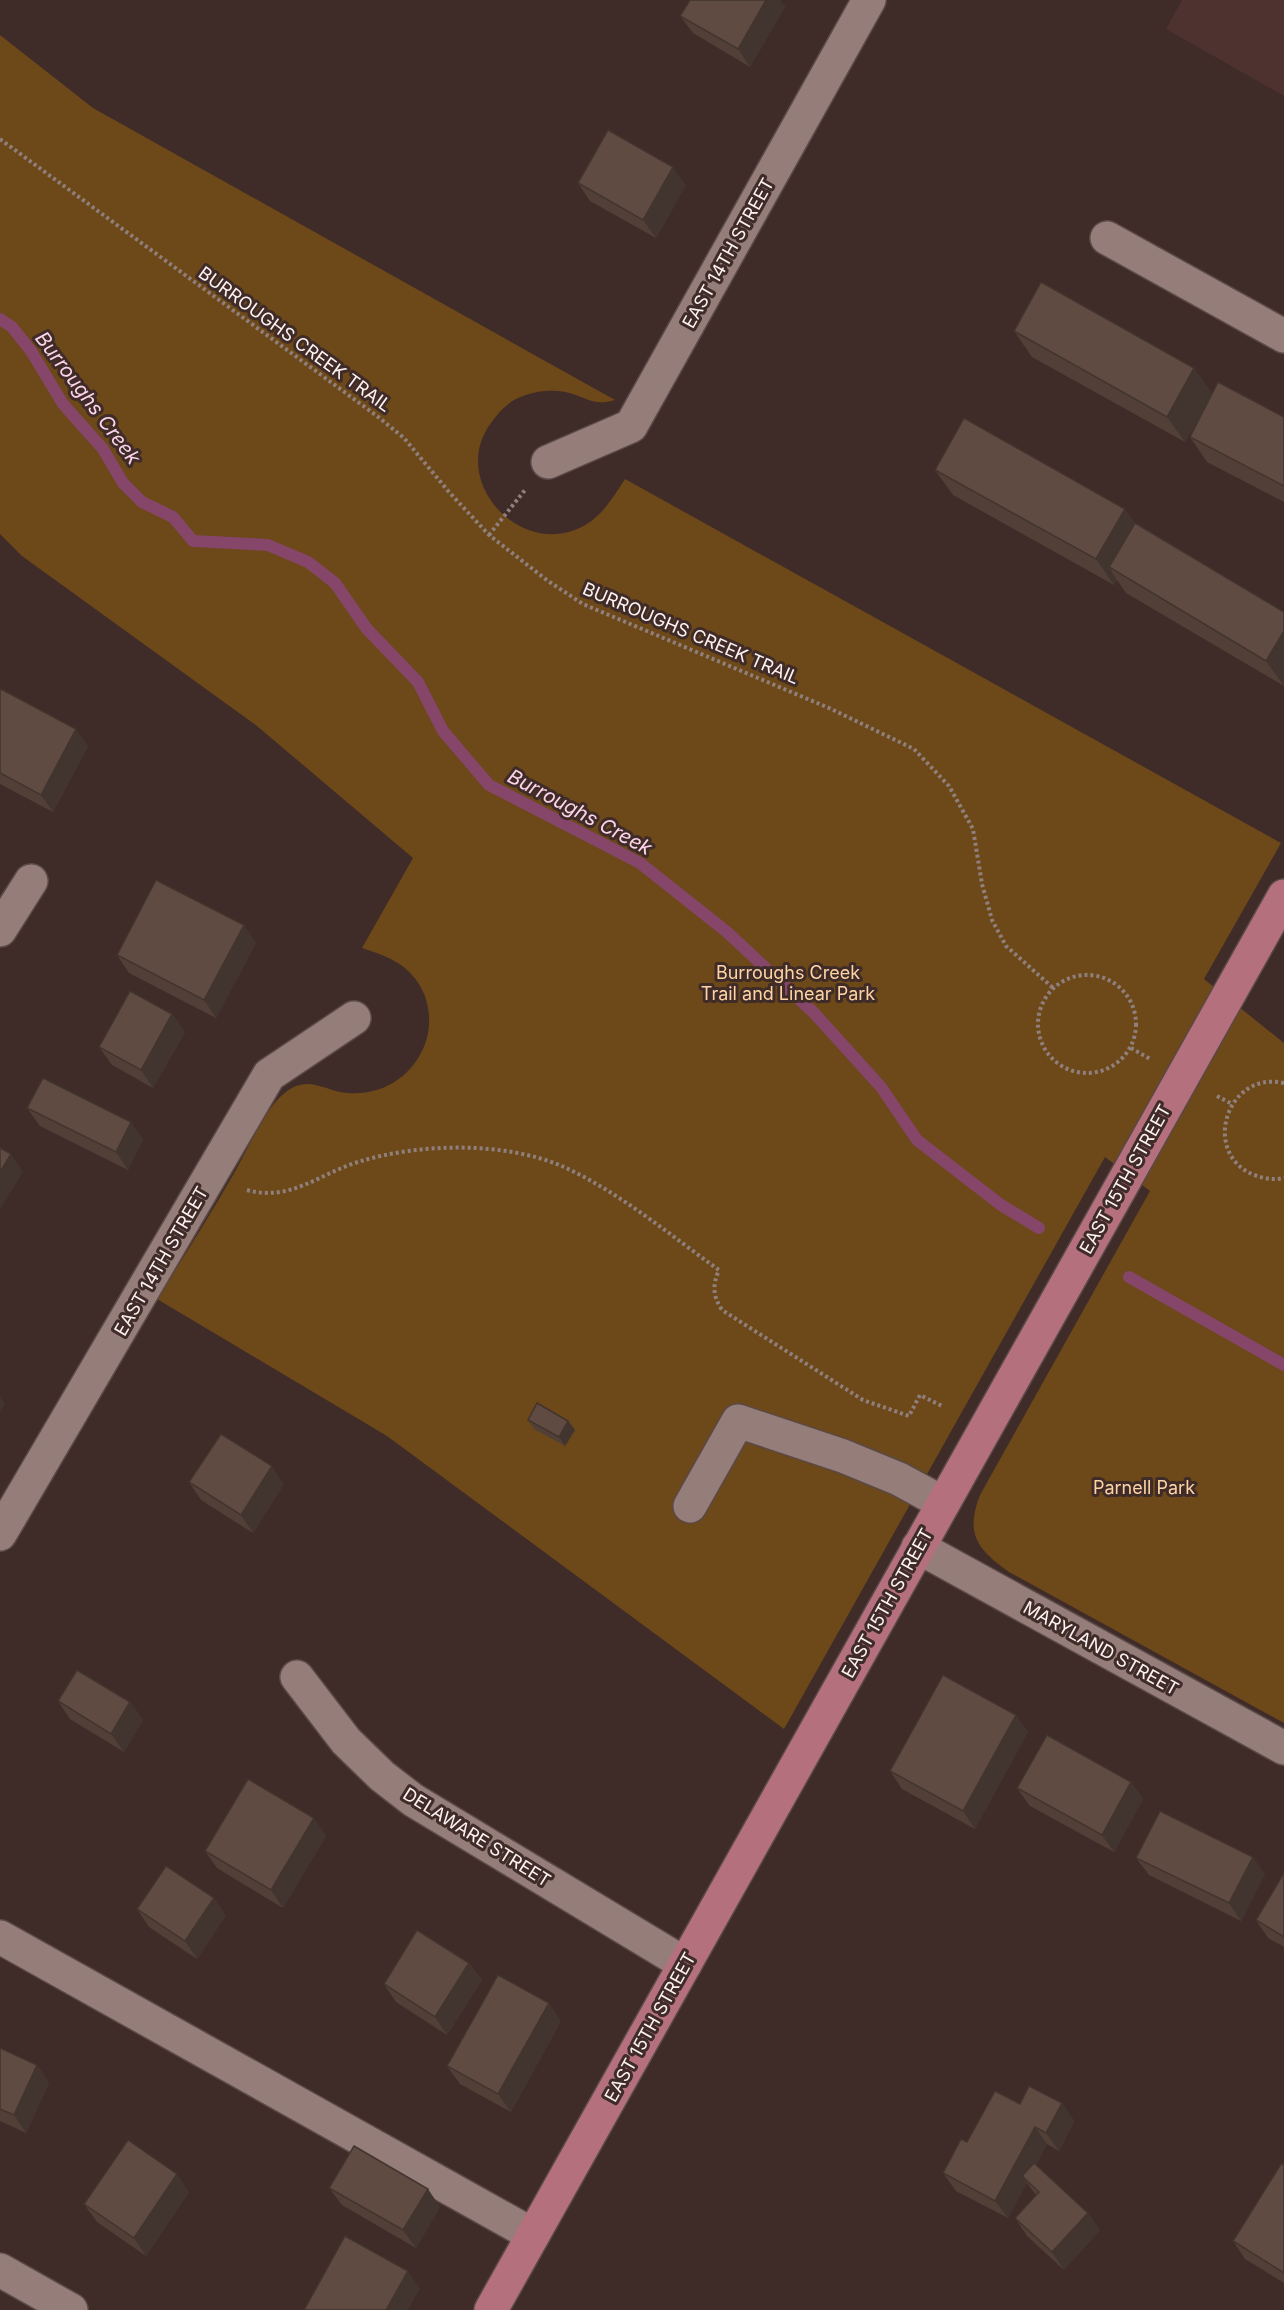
<svg xmlns="http://www.w3.org/2000/svg" width="1284" height="2310" viewBox="0 0 1284 2310" font-family="Inter,sans-serif">
<rect width="100%" height="100%" fill="#3f2b28"/>
<!-- built -->
<path fill="#4e322f" d="M1182 0H1284V96L1166 29Z"/>
<!-- green -->
<path fill="#6d4819" d="M0 35 93 108 615 400C598 405 591 401 576 395 558 388 535 390 518 398 507 403 498 413 491 423 447 482 524 563 587 524 604 513 614 496 625 479L1281 843 1204 979 1284 1043V1723L1009 1572C977 1549 965 1534 980 1495L1150 1191 1105 1157 784 1729 387 1436 157 1299C183 1258 209 1217 233 1175 246 1153 262 1115 280 1097 306 1072 321 1090 347 1093 383 1096 413 1076 425 1044 432 1026 430 1002 420 986 407 963 386 956 362 948L413 858 257 726 22 556 0 534Z"/>
<g fill="none" stroke-linecap="round" stroke-linejoin="round">
<!-- stream -->
<g stroke="#85466a" stroke-width="12">
<path d="M0 319 12 327 31 351 63 404 103 449 123 483 142 502 173 517 193 541 268 545 308 562 335 583 367 629 418 682 443 731 489 785 640 863 727 932 814 1013 881 1087 917 1140 1001 1205 1039 1228"/>
<path d="M1129 1277 1284 1365"/>
</g>
<defs>
<g id="minor">
<path d="M1107 238 1284 336"/>
<path d="M548 462 631 426 869 0"/>
<path d="M0 930 31 881"/>
<path d="M690 1506 738 1421 843 1456 899 1479 943 1503"/>
<path d="M0 1534 269 1075 354 1018"/>
<path d="M918 1547 1284 1748"/>
<path d="M297 1677 346 1741 382 1776 413 1800 685 1964"/>
<path d="M0 1937 533 2235"/>
<path d="M0 2270 71 2310"/>
</g>
<path id="major" d="M491 2310 1284 896"/>
</defs>
<!-- minor casing -->
<use href="#minor" stroke="#5a4947" stroke-width="36"/>
<!-- major casing -->
<use href="#major" stroke="#5a4947" stroke-width="36"/>
<!-- path -->
<g stroke="#90807d" stroke-width="4" stroke-dasharray="3 3" stroke-linecap="butt">
<path d="M0 139 377 416 404 438 449 492 489 535 548 581 583 604 829 708 914 749 949 786 973 829 982 884 992 920 1006 946 1053 988"/>
<path d="M489 535 525 490"/>
<circle cx="1087" cy="1024" r="49"/>
<path d="M1131 1048 1150 1059"/>
<path d="M1284 1083C1225 1070 1200 1157 1257 1176 1266 1179 1275 1180 1284 1178"/>
<path d="M1217 1096 1232 1104"/>
<path d="M247 1190C290 1202 319 1174 358 1162 419 1143 505 1141 564 1167 619 1192 670 1235 719 1270 712 1286 713 1296 722 1310L863 1400 909 1416 920 1395 942 1406"/>
</g>
<!-- minor -->
<use href="#minor" stroke="#957d79" stroke-width="33"/>
<!-- major -->
<use href="#major" stroke="#b4717d" stroke-width="33"/>
</g>
<!-- wall -->
<g fill="#524038">
<path d="M690 0H780L785 7 750 67 693 33 680 16Z"/>
<path d="M578 183 686 185 656 238 590 201Z"/>
<path d="M1014 331 1194 368 1212 394 1185 442 1032 357Z"/>
<path d="M1284 417V502L1207 462 1190 437Z"/>
<path d="M935 470 1136 524 1284 612V686L1126 593 1117 580 1114 585 953 495Z"/>
<path d="M0 692 88 746 53 812 0 784Z"/>
<path d="M256 943 216 1018 129 973 117 955Z"/>
<path d="M172 1014 185 1032 153 1088 112 1065 99 1047Z"/>
<path d="M27 1108 143 1139 128 1170 40 1126Z"/>
<path d="M528 1420 568 1421 575 1430 565 1446 534 1429Z"/>
<path d="M189 1482 284 1484 253 1533 201 1500Z"/>
<path d="M58 1701 130 1702 143 1720 124 1752 70 1719Z"/>
<path d="M1016 1715 1028 1732 975 1829 902 1789 890 1771Z"/>
<path d="M1131 1782 1143 1799 1114 1852 1030 1806 1017 1788Z"/>
<path d="M326 1836 283 1908 217 1868 205 1851Z"/>
<path d="M1136 1858 1265 1874 1241 1921 1149 1875Z"/>
<path d="M1284 1873V1947L1268 1938 1256 1920Z"/>
<path d="M137 1909 226 1915 197 1959 149 1927Z"/>
<path d="M469 1963 482 1980 447 2035 396 2002 384 1984Z"/>
<path d="M561 2021 511 2112 460 2084 447 2066Z"/>
<path d="M0 2048 37 2065 49 2083 26 2133 0 2121Z"/>
<path d="M1062 2103 1074 2121 1059 2151 1047 2144 1036 2165 1088 2213 1100 2230 1064 2270 1027 2236 1015 2218 1036 2195 1027 2183 1008 2218 956 2191 943 2173 967 2142 1020 2104Z"/>
<path d="M1284 2165V2283L1245 2259 1233 2241Z"/>
<path d="M329 2188 440 2207 416 2248 342 2205Z"/>
<path d="M189 2192 146 2256 97 2222 84 2204Z"/>
</g>
<!-- shaded-wall -->
<g fill="#42342e">
<path d="M766 0H780L785 7 750 67 738 49Z"/>
<path d="M673 167 686 185 656 238 643 220Z"/>
<path d="M1194 368 1212 394 1185 442 1167 417Z"/>
<path d="M1125 509 1143 534 1109 567 1117 580 1114 585 1096 559Z"/>
<path d="M1284 631V686L1266 661Z"/>
<path d="M76 729 88 746 53 812 41 795Z"/>
<path d="M244 925 256 943 216 1018 204 1000Z"/>
<path d="M172 1014 185 1032 153 1088 141 1070Z"/>
<path d="M131 1122 143 1139 128 1170 116 1152Z"/>
<path d="M11 1154 23 1172 0 1210V1172Z"/>
<path d="M0 1397 5 1404 0 1413Z"/>
<path d="M568 1421 575 1430 565 1446 559 1437Z"/>
<path d="M272 1466 284 1484 253 1533 241 1515Z"/>
<path d="M130 1702 143 1720 124 1752 111 1734Z"/>
<path d="M1016 1715 1028 1732 975 1829 963 1811Z"/>
<path d="M1131 1782 1143 1799 1114 1852 1102 1835Z"/>
<path d="M314 1818 326 1836 283 1908 271 1890Z"/>
<path d="M1253 1857 1265 1874 1241 1921 1229 1903Z"/>
<path d="M214 1898 226 1915 197 1959 185 1941Z"/>
<path d="M469 1963 482 1980 447 2035 435 2017Z"/>
<path d="M549 2003 561 2021 511 2112 498 2094Z"/>
<path d="M37 2065 49 2083 26 2133 14 2115Z"/>
<path d="M1062 2103 1074 2121 1059 2151 1046 2133Z"/>
<path d="M1035 2127 1047 2144 1028 2181 1022 2176 1027 2183 1008 2218 995 2201Z"/>
<path d="M177 2174 189 2192 146 2256 134 2238Z"/>
<path d="M428 2189 440 2207 416 2248 403 2230Z"/>
<path d="M1088 2213 1100 2230 1064 2270 1052 2252Z"/>
<path d="M408 2271 420 2289 408 2310H386Z"/>
</g>
<!-- building -->
<g fill="#5f4b41" stroke="#42342e" stroke-width="1.5">
<path d="M690 0H766L738 49 680 16Z"/>
<path d="M608 130 673 167 643 220 578 183Z"/>
<path d="M1041 282 1194 368 1167 417 1014 331Z"/>
<path d="M1218 382 1284 417V486L1190 437Z"/>
<path d="M964 418 1125 509 1096 559 935 470Z"/>
<path d="M1135 523 1284 612V631L1266 661 1109 567Z"/>
<path d="M1 689 76 729 41 795 0 773V692Z"/>
<path d="M156 880 244 925 204 1000 117 955Z"/>
<path d="M130 991 172 1014 141 1070 99 1047Z"/>
<path d="M43 1078 131 1122 116 1152 27 1108Z"/>
<path d="M0 1148 11 1154 0 1172Z"/>
<path d="M537 1403 568 1421 559 1437 528 1420Z"/>
<path d="M221 1434 272 1466 241 1515 189 1482Z"/>
<path d="M77 1670 130 1702 111 1734 58 1701Z"/>
<path d="M943 1675 1016 1715 963 1811 890 1771Z"/>
<path d="M1047 1735 1131 1782 1102 1835 1017 1788Z"/>
<path d="M248 1779 314 1818 271 1890 205 1851Z"/>
<path d="M1160 1811 1253 1857 1229 1903 1136 1858Z"/>
<path d="M166 1866 214 1898 185 1941 137 1909Z"/>
<path d="M1284 1873V1937L1256 1920Z"/>
<path d="M417 1930 469 1963 435 2017 384 1984Z"/>
<path d="M498 1975 549 2003 498 2094 447 2066Z"/>
<path d="M0 2048 37 2065 14 2115 0 2109Z"/>
<path d="M1029 2086 1062 2103 1046 2133 1035 2127 995 2201 943 2173 961 2139 967 2142 995 2091 1020 2104Z"/>
<path d="M128 2140 177 2174 134 2238 84 2204Z"/>
<path d="M354 2146 428 2189 403 2230 329 2188Z"/>
<path d="M1034 2163 1088 2213 1052 2252 1015 2218 1039 2192 1022 2176Z"/>
<path d="M1281 2164 1284 2165V2273L1233 2241Z"/>
<path d="M345 2236 408 2271 386 2310H304Z"/>
</g>
<g text-anchor="middle" dominant-baseline="central" stroke-width="6" stroke-linejoin="round" paint-order="stroke">
<!-- street labels -->
<g font-size="18" fill="#fdf2f0" stroke="#3f2b28">
<text transform="translate(728 253) rotate(-61)">EAST 14TH STREET</text>
<text transform="translate(295 339) rotate(36)">BURROUGHS CREEK TRAIL</text>
<text transform="translate(691 633) rotate(23)">BURROUGHS CREEK TRAIL</text>
<text transform="translate(1125 1179) rotate(-61)">EAST 15TH STREET</text>
<text transform="translate(161 1261) rotate(-60)">EAST 14TH STREET</text>
<text transform="translate(887 1603) rotate(-61)">EAST 15TH STREET</text>
<text transform="translate(1101 1648) rotate(29)">MARYLAND STREET</text>
<text transform="translate(477 1837) rotate(32)">DELAWARE STREET</text>
<text transform="translate(650 2027) rotate(-61)">EAST 15TH STREET</text>
</g>
<!-- park labels -->
<g font-size="18" fill="#fed4a5" stroke="#3f2b28">
<text x="788" y="972">Burroughs Creek<tspan x="788" dy="21">Trail and Linear Park</tspan></text>
<text x="1144" y="1487">Parnell Park</text>
</g>
<!-- water labels -->
<g font-size="20" font-style="italic" fill="#fcd5ea" stroke="#3f2b28">
<text transform="translate(88 398) rotate(53)">Burroughs Creek</text>
<text transform="translate(580 812) rotate(28)">Burroughs Creek</text>
</g>
</g>
</svg>
